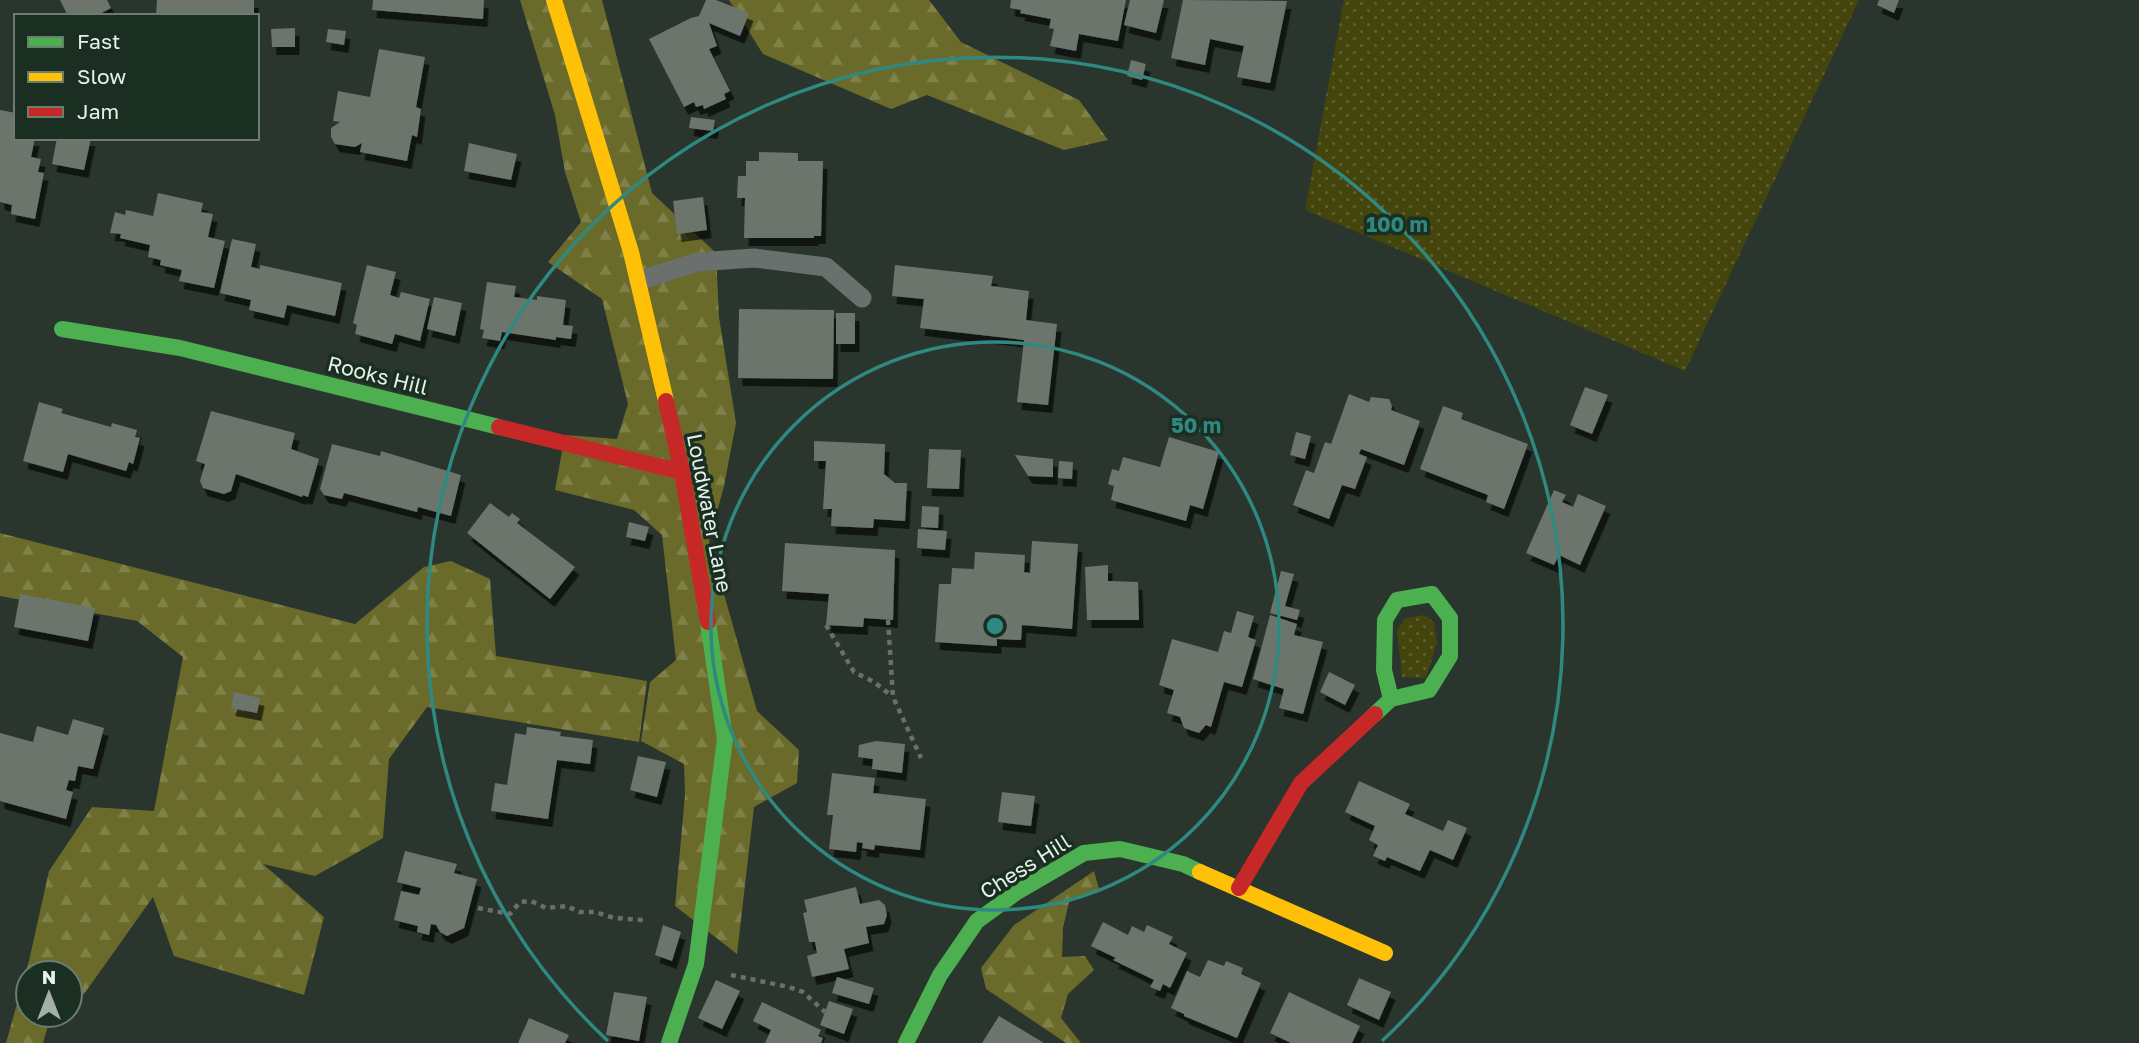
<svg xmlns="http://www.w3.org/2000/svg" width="2139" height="1043" viewBox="0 0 2139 1043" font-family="'Golos Text',sans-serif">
<defs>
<pattern id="grass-dots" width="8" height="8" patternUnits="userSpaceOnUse" patternTransform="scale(1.75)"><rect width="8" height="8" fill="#44450c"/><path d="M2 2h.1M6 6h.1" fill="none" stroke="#5f602f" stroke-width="1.8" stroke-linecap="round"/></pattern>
<pattern id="forest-firs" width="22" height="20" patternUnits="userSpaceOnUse" patternTransform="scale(1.75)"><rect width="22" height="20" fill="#6a6b2a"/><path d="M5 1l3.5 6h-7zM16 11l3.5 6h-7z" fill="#7f8149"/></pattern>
<filter id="shadow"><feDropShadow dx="4.5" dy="8" stdDeviation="0" flood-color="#0009"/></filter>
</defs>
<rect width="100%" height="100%" fill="#29352d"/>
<!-- grass -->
<g fill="url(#grass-dots)">
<path d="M1344 0H1859L1685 371 1305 210Z"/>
<path d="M1424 615 1434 622 1437 642 1426 678 1402 677 1397 630 1406 618Z"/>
</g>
<!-- forest -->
<g fill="url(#forest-firs)">
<path d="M520 0H602L652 193 716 253 719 317 736 423 724 486 709 541 757 711 799 750 797 783 754 807 737 954 675 906 685 795 684 764 641 741 650 682 676 660 662 535 634 510 555 490 565 435 617 439 628 404 602 299 548 262 581 222 565 172 555 115Z"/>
<path d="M729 0H929L961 42 1079 100 1108 140 1064 150 927 95 891 109 763 54Z"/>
<path d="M0 533 355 624 424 567 451 561 490 579 496 656 647 681 639 742 427 707 389 759 383 838 315 876 263 864 324 917 304 995 174 956 153 897 84 994 70 996V973H28V1015H51L43 1043H6L29 961 49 871 92 807 154 811 183 657 137 621 0 596Z"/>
<path d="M1094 871 1099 889 1069 902 1063 928 1062 957 1085 956 1094 970 1068 994 1061 1018 1081 1043H1066L986 989 981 968 1014 925Z"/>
</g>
<!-- building -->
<g fill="#6c746c" filter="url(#shadow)">
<path d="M60 0H107L111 8 96 16H68Z"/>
<path d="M157 0H254V16H156Z"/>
<path d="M373 0H484L483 19 372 10Z"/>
<path d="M706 0H716L749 13 740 36 709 23 717 46 709 49 730 91 724 94 726 99 704 109 703 105 696 107 694 102 684 107 649 39 691 18 699 16Z"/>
<path d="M1011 0H1126L1118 41 1079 34 1076 51 1050 46 1054 29 1049 28 1051 19 1020 13 1021 10 1010 8Z"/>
<path d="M1130 0H1164L1156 33 1124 25Z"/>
<path d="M1183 0 1287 1 1270 83 1237 77 1244 46 1210 39 1205 65 1171 58Z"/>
<path d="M1879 0H1899L1894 13 1877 5Z"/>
<path d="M295 28V47H272L271 29Z"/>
<path d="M328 29 346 31 344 45 326 42Z"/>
<path d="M379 49 425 57 416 107 421 109 417 137 412 135 407 161 360 152 362 143 355 147 335 144 331 137V128L340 122 333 121 338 91 370 97Z"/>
<path d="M1131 60 1146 64 1142 80 1127 76Z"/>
<path d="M0 110 16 113V138H35L31 157 41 159 38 172 44 173 35 219 11 214 12 205 0 202Z"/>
<path d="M691 117 715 120 713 131 689 128Z"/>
<path d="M57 138H91L84 170 52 164Z"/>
<path d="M469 143 517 154 511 180 464 171Z"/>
<path d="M759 152 798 153V161H823L821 236H814V238H744L745 198H737L738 176H746V161H759Z"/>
<path d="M158 193 203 203 201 212 213 214 208 237 225 241 214 288 179 281 182 270 160 265 161 260 148 257 150 245 120 238 121 234 110 233 115 212 125 215 126 210 153 216Z"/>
<path d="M703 197 707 230 677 234 673 201Z"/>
<path d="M232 239 256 244 251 267 260 269V265L342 283 335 316 287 305 284 318 249 310 251 300 220 293Z"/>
<path d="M367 265 396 272 390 295 399 298 401 292 430 299 420 341 395 334 392 344 355 334 357 325 353 323Z"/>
<path d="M895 265 993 276 991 286 1029 291 1026 320 1057 324 1048 405 1017 402 1024 340 920 328 924 299 892 296Z"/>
<path d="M487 282 516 286 514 297 537 300V296L566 300 563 325 573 326 571 339 556 337V340L502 332 500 341 482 338 484 330 480 329Z"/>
<path d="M434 297 462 303 455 336 427 329Z"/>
<path d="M739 309 834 310 833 379 738 378Z"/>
<rect x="836" y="313" width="19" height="31"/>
<path d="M1585 387 1608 395 1592 434 1570 425Z"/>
<path d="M1349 394 1369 402 1371 397 1389 399 1392 406 1391 410 1420 421 1404 465 1361 449 1359 454 1367 457 1355 489 1342 485 1329 519 1293 505 1306 470 1314 473 1325 442 1331 444Z"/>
<path d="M39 402 63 409 61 413 111 427 112 423 137 430 135 437 140 438 133 464 129 462 126 471 68 454 63 472 23 461Z"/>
<path d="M1443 406 1463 413 1461 419 1528 444 1504 509 1486 502 1488 495 1420 469Z"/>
<path d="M211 411 295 433 291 449 319 459 308 497 303 495 302 497 236 474 231 491 224 494 203 488 200 481 205 464 196 461Z"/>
<path d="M1296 432 1311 436 1305 459 1290 455Z"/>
<path d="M1169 437 1219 452 1203 509 1190 505 1186 521 1111 500 1114 486 1108 484 1112 469 1119 471 1123 457 1160 467Z"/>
<path d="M814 441 885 444 884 474 895 483H907L905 521 874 519 873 528 831 526 832 509H823L826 461H814Z"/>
<path d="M332 444 380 456 381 451 461 475 451 516 418 507 417 512 344 493 342 499 324 495 320 489Z"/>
<path d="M929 449 961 450 959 489 927 488Z"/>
<path d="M1015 455 1053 459V477L1028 476Z"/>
<path d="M1059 461 1073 462 1072 479 1058 478Z"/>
<path d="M1554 490 1566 495 1562 502 1573 507 1578 494 1606 506 1580 565 1559 555 1554 565 1526 553Z"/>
<path d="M490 503 509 517 512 513 520 519 517 523 575 567 550 599 467 533Z"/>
<path d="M922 506 939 507 938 528 921 527Z"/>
<path d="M629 522 649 527 645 541 626 537Z"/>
<path d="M918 529 947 531 945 550 917 548Z"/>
<path d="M1032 541 1078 544 1072 629 1022 625 1021 640 997 639V646L935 642 939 584H951L952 568 974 569 975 552 1025 555 1024 572 1030 573Z"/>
<path d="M785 543 895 550 893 620 864 618 863 627 826 625 829 594 782 591Z"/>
<path d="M1108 565V581L1138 582 1139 620H1087L1085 567Z"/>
<path d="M1281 571 1294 574 1285 606 1300 610 1297 620 1270 613Z"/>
<path d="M20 594 95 608 88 641 14 627Z"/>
<path d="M1237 611 1254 616 1248 637 1256 640 1242 687 1224 682 1211 727 1206 725 1199 733 1184 728 1180 717 1167 713 1174 690 1159 685 1172 639 1218 652 1224 631 1231 633Z"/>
<path d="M1270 615 1297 624 1294 635 1323 642 1303 714 1279 708 1284 689 1253 679Z"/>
<path d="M1329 672 1355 685 1345 705 1320 692Z"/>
<path d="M234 692 260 698 257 713 231 708Z"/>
<path d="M73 719 104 728 93 769 78 766 75 781 69 780 66 790 73 792 66 819 0 801V733L33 742 37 726 68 735Z"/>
<path d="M527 727 561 732 560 736 593 740 590 764 557 760 548 819 491 811 495 783 507 785 515 733 526 735Z"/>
<path d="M876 741 905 744 902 773 872 769 873 759 858 757 859 745Z"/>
<path d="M638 756 666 762 657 797 630 790Z"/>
<path d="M832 773 875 778 873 793 926 799 920 850 875 845 874 850 862 848 863 843 857 842 856 852 829 849 833 815H827Z"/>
<path d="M1359 781 1410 804 1405 814 1443 831 1448 820 1467 828 1453 860 1430 850 1420 871 1387 857 1385 861 1373 856 1378 845 1369 840 1375 826 1345 812Z"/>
<path d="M1002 792 1035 796 1031 826 998 822Z"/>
<path d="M405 851 457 864 454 873 477 879 464 928 447 936 440 932 436 925 431 924 429 935 417 932 418 926 394 920 401 891 419 895 421 888 397 882Z"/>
<path d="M856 887 860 904 879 900 885 905 887 915 884 924 866 927 869 943 844 949 849 969 812 977 807 956 817 953 815 942H809L803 913 807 912 804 900Z"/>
<path d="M1103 922 1128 935 1132 926 1144 932 1147 925 1173 937 1169 944 1187 953 1170 988 1163 984 1160 991 1150 987 1154 980 1113 960 1116 958 1091 946Z"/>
<path d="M663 925 681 932 672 961 655 955Z"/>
<path d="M1208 960 1224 966 1226 961 1243 968 1241 974 1261 983 1237 1038 1184 1016V1014L1171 1008 1187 971 1200 977Z"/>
<path d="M837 977 874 988 869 1004 832 993Z"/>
<path d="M1359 978 1391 992 1379 1020 1347 1005Z"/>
<path d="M716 980 740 991 722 1029 698 1018Z"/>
<path d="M614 992 647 997 639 1041 606 1035Z"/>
<path d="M1289 992 1360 1026 1352 1043H1291L1270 1033Z"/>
<path d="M829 1001 853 1009 844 1034 820 1025Z"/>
<path d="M762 1002 821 1030 818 1036 823 1038 821 1043H765L771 1030 753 1021Z"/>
<path d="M999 1016 1044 1043H982Z"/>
<path d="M529 1018 569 1035 565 1043H518Z"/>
</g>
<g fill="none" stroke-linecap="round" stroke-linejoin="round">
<!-- path -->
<g stroke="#69706b" stroke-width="4.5" stroke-dasharray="5 5" stroke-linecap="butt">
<path d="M888 620 893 697 921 758"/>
<path d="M826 625 854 672 874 682 892 696"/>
<path d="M478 908 510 914 520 902 531 901 546 908 567 906 579 912H595L614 918 643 920"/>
<path d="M731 975 789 987 803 992 825 1012"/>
</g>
<!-- lane -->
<path stroke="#6a706e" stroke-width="19" d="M638 281 697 262 754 258 826 267 862 298"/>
<!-- fast -->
<g stroke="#4caf50" stroke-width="16">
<path d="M62 329 180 348 499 427"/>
<path d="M1375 714 1391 699 1384 670 1385 620 1397 600 1432 594 1450 618V656L1429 690 1391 699"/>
<path d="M669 1043 696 964 725 739 708 622"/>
<path d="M906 1043 940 975 977 921 1017 892 1084 853 1120 849 1183 864 1200 872"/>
</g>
<!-- slow -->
<g stroke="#ffc107" stroke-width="16">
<path d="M554 0 631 252 666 401"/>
<path d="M1200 872 1385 953"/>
</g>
<!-- jam -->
<g stroke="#c62828" stroke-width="16">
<path d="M666 401 682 472 708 622"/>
<path d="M499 427 682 472"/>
<path d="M1239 888 1301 783 1375 714"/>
</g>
</g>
<!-- distance rings -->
<g fill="none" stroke="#2f8980" stroke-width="3.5">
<circle cx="995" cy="626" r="284"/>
<path d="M608 1041A568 568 0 1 1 1382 1041"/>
</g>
<g text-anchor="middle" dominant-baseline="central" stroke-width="7" stroke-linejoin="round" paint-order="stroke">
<!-- street labels -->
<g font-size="21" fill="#e5f2e9" stroke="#1a2f21">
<text transform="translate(378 375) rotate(14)">Rooks Hill</text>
<text transform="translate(710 513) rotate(79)">Loudwater Lane</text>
<text transform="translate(1025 866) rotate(-32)">Chess Hill</text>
</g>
</g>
<circle cx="995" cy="626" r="10" fill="#2f8980" stroke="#1a2f21" stroke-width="3.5"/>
<g font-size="21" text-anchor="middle" font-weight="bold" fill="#2f8980" stroke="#1a2f21" stroke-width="7" stroke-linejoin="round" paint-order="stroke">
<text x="1397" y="232">100 m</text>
<text x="1196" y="433">50 m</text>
</g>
<!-- legend -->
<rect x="14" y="14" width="245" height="126" fill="#1a2f21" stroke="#6b7d71" stroke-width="2"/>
<rect x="28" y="37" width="35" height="10" fill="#4caf50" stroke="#6b7d71" stroke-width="2"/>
<text x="77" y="49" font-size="21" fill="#e5f2e9">Fast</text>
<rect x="28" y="72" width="35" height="10" fill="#ffc107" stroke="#6b7d71" stroke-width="2"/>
<text x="77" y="84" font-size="21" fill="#e5f2e9">Slow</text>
<rect x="28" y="107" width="35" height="10" fill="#c62828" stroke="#6b7d71" stroke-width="2"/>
<text x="77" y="119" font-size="21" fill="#e5f2e9">Jam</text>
<!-- north arrow -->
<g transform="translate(49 994)"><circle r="33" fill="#1a2f21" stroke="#6b7d71" stroke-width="2"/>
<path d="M0-5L12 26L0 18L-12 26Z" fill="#a3b0a7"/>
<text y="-10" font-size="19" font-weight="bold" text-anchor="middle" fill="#e5f2e9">N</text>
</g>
</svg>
